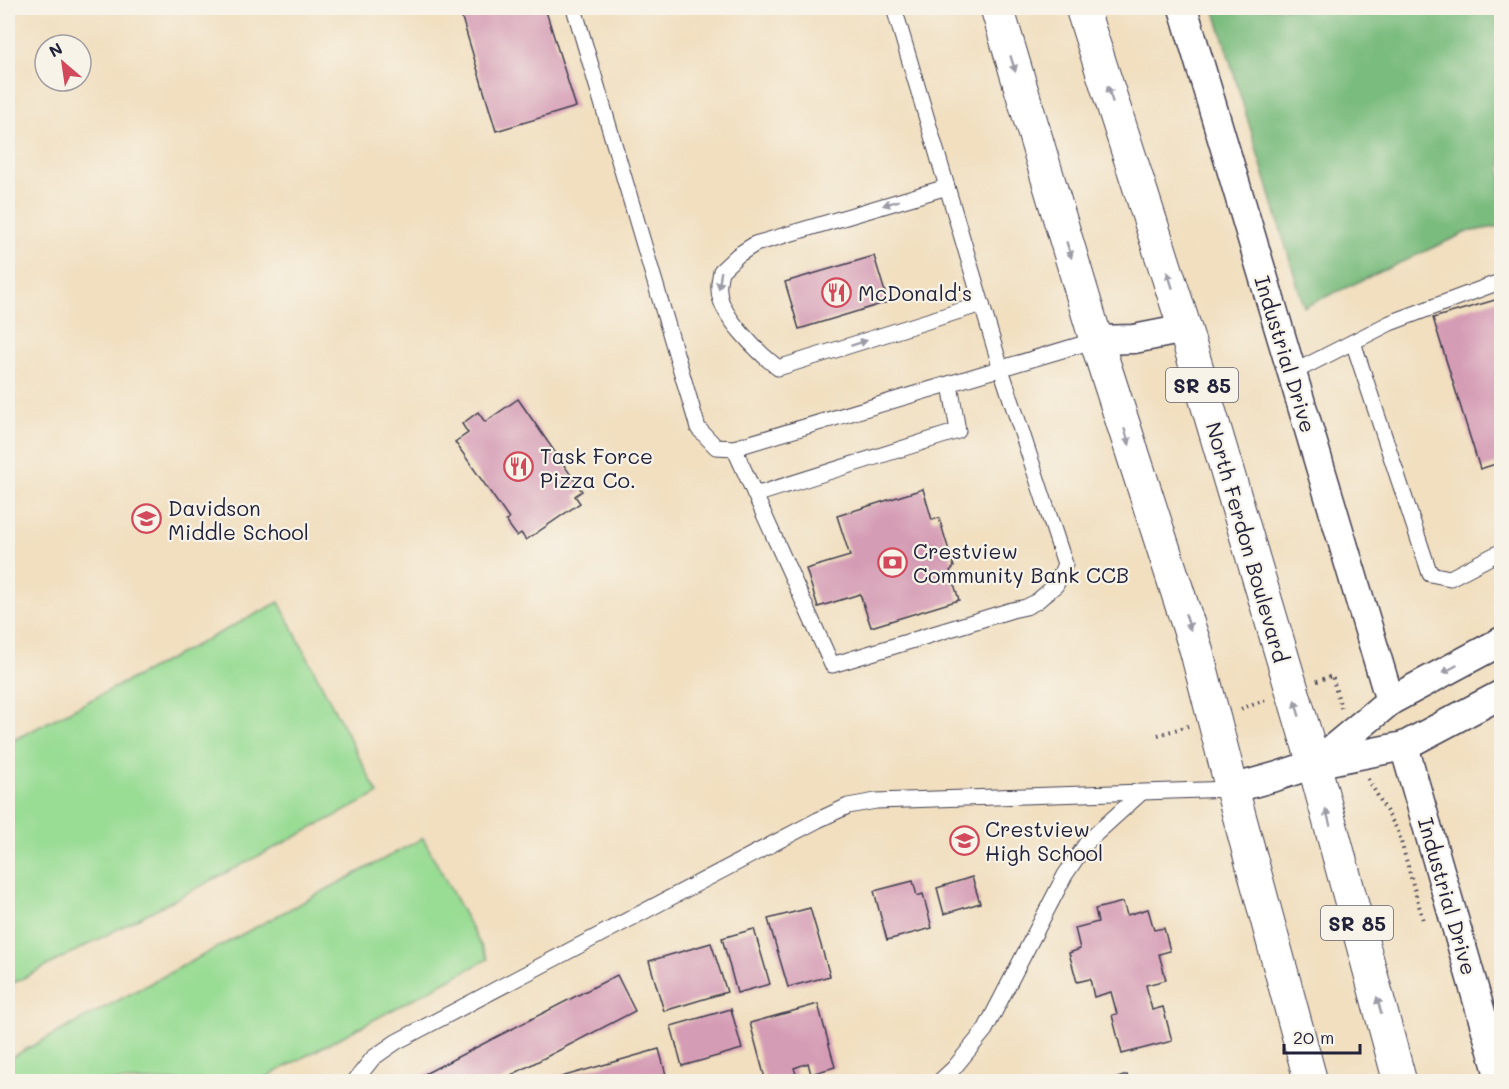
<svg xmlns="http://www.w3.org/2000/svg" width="1509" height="1089" viewBox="0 0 1509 1089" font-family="Mali,sans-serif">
<rect width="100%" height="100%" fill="#f7f3e8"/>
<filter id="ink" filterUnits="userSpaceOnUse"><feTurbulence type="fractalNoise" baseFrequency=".0167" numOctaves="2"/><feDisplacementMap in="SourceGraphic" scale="12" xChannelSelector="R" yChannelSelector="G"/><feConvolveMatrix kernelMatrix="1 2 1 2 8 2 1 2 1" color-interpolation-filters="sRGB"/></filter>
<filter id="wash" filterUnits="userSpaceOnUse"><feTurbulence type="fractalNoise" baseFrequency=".008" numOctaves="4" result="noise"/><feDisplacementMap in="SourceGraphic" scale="24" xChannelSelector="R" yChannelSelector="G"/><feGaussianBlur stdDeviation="1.35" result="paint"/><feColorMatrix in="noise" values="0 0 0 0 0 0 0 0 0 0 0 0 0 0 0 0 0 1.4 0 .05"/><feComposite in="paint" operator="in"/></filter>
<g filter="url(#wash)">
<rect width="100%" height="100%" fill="#f1dfc0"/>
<!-- green -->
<g fill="#99dc94" stroke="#5e7f68" stroke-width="1.5">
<path d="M279 602 378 794 8 986V743Z"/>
<path d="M423 838 488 959 259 1081H8V1059Z"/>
</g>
<!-- forest -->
<path fill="#7abc7e" stroke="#4e6f5c" stroke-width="1.5" d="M1214 8H1501V226L1467 232 1304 307Z"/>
<g id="blocks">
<!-- building -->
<g fill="#d59db5">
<path d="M459 8H545L576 107 496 131Z"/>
<path d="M874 256 888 302 799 329 785 282Z"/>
<path d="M1502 298V462L1480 469 1433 318Z"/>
<path d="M518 399 582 491 575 496 580 503 526 540 521 533 517 536 506 521 509 519 455 442 468 433 462 424 478 412 485 422Z"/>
<path d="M923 489 932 520 939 518 954 567 950 571 959 600 871 627 860 594 818 607 806 569 850 556 837 516Z"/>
<path d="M972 877 980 903 944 914 937 888Z"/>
<path d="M913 881 917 896 923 894 932 928 887 940 874 891Z"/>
<path d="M1123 902 1127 915 1148 909 1154 930 1164 928 1170 951 1159 954 1166 980 1146 985 1152 1010 1163 1007 1172 1041 1122 1054 1112 1015 1117 1014 1111 992 1094 997 1090 979 1077 982 1069 953 1080 949 1075 928 1098 922 1095 909Z"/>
<path d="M810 908 830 976 788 987 768 919Z"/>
<path d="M754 929 770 984 737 993 722 938Z"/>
<path d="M711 943 727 992 664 1011 649 961Z"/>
<path d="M617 975 635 1011 498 1082H409Z"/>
<path d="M818 1004 835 1067 811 1074 808 1063 794 1068 798 1080 792 1082H766L750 1023Z"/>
<path d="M731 1009 742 1049 682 1066 671 1026Z"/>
<path d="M659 1049 668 1082H547V1081Z"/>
<path d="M1127 1075 1129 1082H1108V1081Z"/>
</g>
</g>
</g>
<g filter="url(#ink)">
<use href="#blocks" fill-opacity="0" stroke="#413e4f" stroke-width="1.5"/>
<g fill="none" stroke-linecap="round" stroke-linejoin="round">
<defs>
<g id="lane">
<path d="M574 8 698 428 716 447 734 448 1096 340"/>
<path d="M947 187 755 244 738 255 721 271C720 277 718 284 719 290 719 315 759 353 778 368L982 304"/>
<path d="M1353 342 1430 574 1450 578 1502 551"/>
<path d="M1292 373 1390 323 1502 281"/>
<path d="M734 448 832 665 1012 610 1026 607 1036 602 1056 585 1065 564 1001 369 894 8"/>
<path d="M755 495 958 431 950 384"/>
<path d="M354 1082 373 1058 396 1042 818 820 848 806 876 801 1232 789"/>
<path d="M939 1082 954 1068 985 1030 1065 875 1088 841 1141 793"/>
</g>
<g id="street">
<path d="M1183 8 1390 701"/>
<path d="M1096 340 1134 339 1185 329"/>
<path d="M1404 746 1501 1082"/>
<path d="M1318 761 1390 701 1502 641"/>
<path d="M1232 789 1278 776 1314 764 1404 746 1502 694"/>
</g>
<g id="primary">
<path d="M997 8 1096 340 1196 649 1232 789 1311 1082"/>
<path d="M1082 8 1185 329 1314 764 1400 1082"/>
</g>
</defs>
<!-- lane casing -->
<use href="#lane" stroke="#413e4f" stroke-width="17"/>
<!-- street casing -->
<use href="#street" stroke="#413e4f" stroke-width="31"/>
<!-- primary casing -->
<use href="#primary" stroke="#413e4f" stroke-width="35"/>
<!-- path -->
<g stroke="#413e4f" stroke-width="4" stroke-dasharray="1.5 4.5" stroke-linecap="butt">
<path d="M1317 681 1332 676 1341 708"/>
<path d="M1241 709 1265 700"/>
<path d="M1158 735 1188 726"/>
<path d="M1368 779 1398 831 1423 920"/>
</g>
<!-- lane -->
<use href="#lane" stroke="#fff" stroke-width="15"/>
<!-- street -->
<use href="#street" stroke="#fff" stroke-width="28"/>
<!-- primary -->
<use href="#primary" stroke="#fff" stroke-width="33"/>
</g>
<!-- one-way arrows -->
<defs><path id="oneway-solid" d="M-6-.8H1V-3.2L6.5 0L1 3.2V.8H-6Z" transform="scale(1.5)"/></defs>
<g fill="#9c9ca7">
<use href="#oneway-solid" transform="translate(1013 64) rotate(73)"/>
<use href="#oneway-solid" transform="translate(1110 94) rotate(-108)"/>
<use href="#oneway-solid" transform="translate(891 203) rotate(163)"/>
<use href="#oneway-solid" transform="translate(1069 250) rotate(73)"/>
<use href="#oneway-solid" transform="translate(720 280) rotate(98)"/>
<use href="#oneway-solid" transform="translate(1170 280) rotate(-108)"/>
<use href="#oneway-solid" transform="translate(859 343) rotate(-18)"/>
<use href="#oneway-solid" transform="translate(1127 437) rotate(72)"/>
<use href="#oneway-solid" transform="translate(1188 622) rotate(72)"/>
<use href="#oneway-solid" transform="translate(1450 669) rotate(152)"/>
<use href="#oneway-solid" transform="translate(1297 708) rotate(-106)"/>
<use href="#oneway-solid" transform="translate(1328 817) rotate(-105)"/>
<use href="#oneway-solid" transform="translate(1379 1005) rotate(-105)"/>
</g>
</g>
<!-- icons -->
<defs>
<symbol id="restaurant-ring" viewBox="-11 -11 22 22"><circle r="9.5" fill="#f7f3e8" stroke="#d1495b" stroke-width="1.5"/><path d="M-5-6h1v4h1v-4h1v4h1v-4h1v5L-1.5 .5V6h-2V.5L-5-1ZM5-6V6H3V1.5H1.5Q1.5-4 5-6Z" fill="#d1495b"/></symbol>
<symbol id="school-ring" viewBox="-11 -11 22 22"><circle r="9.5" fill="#f7f3e8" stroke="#d1495b" stroke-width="1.5"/><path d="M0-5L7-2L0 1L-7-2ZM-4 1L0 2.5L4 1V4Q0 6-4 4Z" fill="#d1495b"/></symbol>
<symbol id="bank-ring" viewBox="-11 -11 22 22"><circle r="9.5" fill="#f7f3e8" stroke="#d1495b" stroke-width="1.5"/><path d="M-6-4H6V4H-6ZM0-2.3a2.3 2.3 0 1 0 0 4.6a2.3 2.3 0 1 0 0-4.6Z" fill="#d1495b"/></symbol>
</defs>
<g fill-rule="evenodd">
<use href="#restaurant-ring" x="820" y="276" width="33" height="33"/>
<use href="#restaurant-ring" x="502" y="450" width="33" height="33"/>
<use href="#school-ring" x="130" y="502" width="33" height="33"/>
<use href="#bank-ring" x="876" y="546" width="33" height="33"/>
<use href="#school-ring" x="948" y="824" width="33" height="33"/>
</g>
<g text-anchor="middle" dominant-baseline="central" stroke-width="4.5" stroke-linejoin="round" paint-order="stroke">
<!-- shield labels -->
<g fill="#f7f3e8" stroke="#62616f" stroke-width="1.5">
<rect x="1166" y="368" width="72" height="34" rx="4.5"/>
<rect x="1321" y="906" width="72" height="34" rx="4.5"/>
</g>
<g font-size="20" font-weight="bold" fill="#22223b">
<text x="1202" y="385">SR 85</text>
<text x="1357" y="923">SR 85</text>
</g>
<!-- poi labels -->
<g font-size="21" fill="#22223b" stroke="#f7f3e8" text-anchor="start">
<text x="858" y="292">McDonald's</text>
<text x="540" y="455">Task Force<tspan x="540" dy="24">Pizza Co.</tspan></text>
<text x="168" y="507">Davidson<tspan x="168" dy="24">Middle School</tspan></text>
<text x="913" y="550">Crestview<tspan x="913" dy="24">Community Bank CCB</tspan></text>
<text x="985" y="828">Crestview<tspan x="985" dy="24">High School</tspan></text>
</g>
<!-- street labels -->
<g font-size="21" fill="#22223b" stroke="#f7f3e8">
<text transform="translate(1286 354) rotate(73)">Industrial Drive</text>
<text transform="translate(1248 542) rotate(74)">North Ferdon Boulevard</text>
<text transform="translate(1448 896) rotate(74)">Industrial Drive</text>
</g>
</g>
<!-- margin -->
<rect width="1509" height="1089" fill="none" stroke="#f7f3e8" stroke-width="30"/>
<!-- north arrow -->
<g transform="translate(63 63) rotate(331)"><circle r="28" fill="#f7f3e8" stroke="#a29fa3" stroke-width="1.5"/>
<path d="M0-4.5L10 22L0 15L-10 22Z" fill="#d1495b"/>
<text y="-9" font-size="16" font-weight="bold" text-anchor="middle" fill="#22223b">N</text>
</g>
<!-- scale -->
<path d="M1284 1044v9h76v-9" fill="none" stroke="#22223b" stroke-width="3"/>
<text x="1293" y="1044" font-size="18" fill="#22223b" stroke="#f7f3e8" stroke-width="4.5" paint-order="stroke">20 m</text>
</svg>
